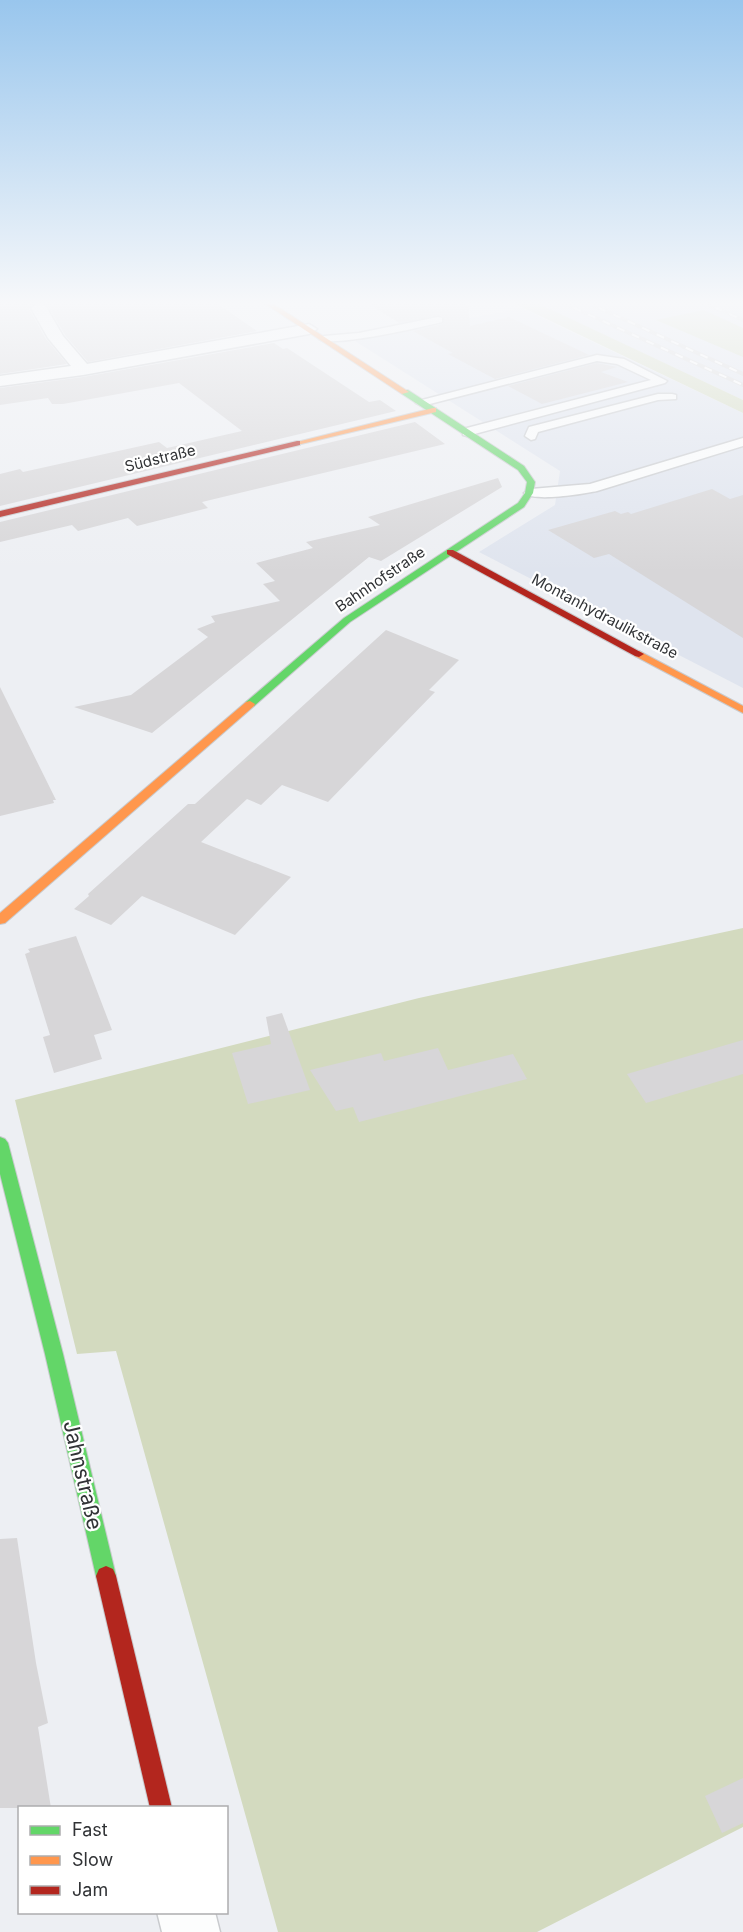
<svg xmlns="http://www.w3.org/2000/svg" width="743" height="1932" viewBox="0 0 743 1932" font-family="Inter,sans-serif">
<rect width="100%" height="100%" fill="#edeff3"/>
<!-- built -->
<g fill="#dfe4ee">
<path d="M533 301H743V400L538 304Z"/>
<path d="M521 308 743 413V688L479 552 555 505 560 471 355 341Z"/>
</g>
<!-- green -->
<g fill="#d3dabf">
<path d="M509 301H533L743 400V413Z"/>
<path d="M704 310 743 328V357L656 320Z"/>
<path d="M743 928V1827L537 1932H278L116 1351 77 1354 15 1100 419 998Z"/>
</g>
<!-- building -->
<g fill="#d7d6d8">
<path d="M0 301H37L29 309 46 339 67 364 0 374Z"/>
<path d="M41 301H213L257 331 88 362 65 335 47 304Z"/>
<path d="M364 301H468L470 326 509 317 589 355 495 379 448 354 453 353 413 331 443 324V316L399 323Z"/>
<path d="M274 343 283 349 287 348 369 402 380 400 396 411 0 506V474L20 469 23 472 159 442 167 448 242 431 179 383 63 404H52L48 398 0 405V388L83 377Z"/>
<path d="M597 363 617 367 601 372 628 382 542 404 508 386Z"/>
<path d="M415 422 445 444 202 502 208 508 137 526 128 518 78 531 72 525 0 542V522Z"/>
<path d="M498 478 502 487 381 561 369 557 152 733 74 707 131 695 208 637 197 629 215 622 211 616 280 601 263 584 275 581 256 563 313 548 306 542 380 525 368 517Z"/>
<path d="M712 489 730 499 743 495V638L609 554 594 558 548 530 615 511 621 514 628 512 631 514Z"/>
<path d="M386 630 459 660 429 690 435 692 328 802 282 785 261 805 247 799 201 842 291 877 235 935 142 896 111 925 74 909 89 896 88 894 188 804H195Z"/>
<path d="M0 687 56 800H53L54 803 0 816Z"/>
<path d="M76 936 112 1030 94 1035 102 1059 54 1073 43 1037 50 1035 25 954 30 952 28 949Z"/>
<path d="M282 1013 310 1090 248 1104 232 1053 271 1044 266 1017Z"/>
<path d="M743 1040V1074L646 1103 627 1074Z"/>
<path d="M438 1048 448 1070 513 1054 527 1079 359 1122 353 1107 336 1111 310 1070 381 1053 384 1061Z"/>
<path d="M17 1538 36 1663 48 1723 38 1727 51 1808H0V1539Z"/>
<path d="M743 1778V1823L722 1833 705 1796Z"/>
</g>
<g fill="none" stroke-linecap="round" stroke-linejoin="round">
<defs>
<g id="lane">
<path d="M438 317 442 318V322C422 327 331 348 319 339L324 336 359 333Z"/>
<path d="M597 355 624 359 667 381 665 383 467 436 463 435V429L651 380 617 364 597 361 422 406 416 403 418 401Z"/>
<path d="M672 394 676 395V399L658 400 538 432 535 439 531 440 525 436 529 427 658 394Z"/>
<path d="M743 438V446L597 491C583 494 534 502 524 493L531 489 590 484Z"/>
</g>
<g id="street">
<path d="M39 303 45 305 63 336 87 364 309 324 317 329 309 334 83 375 0 386V376L71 366 48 338 31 308Z"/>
<path d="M157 1912H215L220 1932H162Z"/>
</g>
<g id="fast">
<path d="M402 390H408L524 466 535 482 533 493 524 507 350 622 254 706H246V702L344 618 518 503 525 493 527 482 518 470 402 394Z"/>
<path d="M0 1137 5 1139 8 1143 63 1354 116 1576 113 1583 106 1586 99 1583 96 1576 45 1354 0 1174Z"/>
</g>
<g id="slow">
<path d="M261 301H269L409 392 402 394Z"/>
<path d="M433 408H436V412L297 445 293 443Z"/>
<path d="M639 651 743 706V713L635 656 634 654Z"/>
<path d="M250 701 255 704 254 706 5 923 0 924V913L246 702Z"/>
</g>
<g id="jam">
<path d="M297 441H300V445L0 517V511Z"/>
<path d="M447 550H453L644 654 639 657 635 656 447 554Z"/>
<path d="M106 1566 113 1569 116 1576 172 1808H150L96 1576 99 1569Z"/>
</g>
</defs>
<!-- lane casing -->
<use href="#lane" stroke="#c9cbce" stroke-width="3"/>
<!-- street casing -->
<use href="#street" stroke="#c9cbce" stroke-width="3"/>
<!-- fast casing -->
<use href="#fast" stroke="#c9cbce" stroke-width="2"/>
<!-- slow casing -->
<use href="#slow" stroke="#c9cbce" stroke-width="2"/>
<!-- jam casing -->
<use href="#jam" stroke="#c9cbce" stroke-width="2"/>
<!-- lane -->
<use href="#lane" fill="#fcfdfd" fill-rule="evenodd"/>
<!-- street -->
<use href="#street" fill="#fcfdfd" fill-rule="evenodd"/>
<!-- fast -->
<use href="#fast" fill="#63d668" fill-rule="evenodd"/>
<!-- slow -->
<use href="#slow" fill="#ff974d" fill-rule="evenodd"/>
<!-- jam -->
<use href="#jam" fill="#b3261e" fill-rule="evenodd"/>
<defs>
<g id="rail">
<path d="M559 301 743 385"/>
<path d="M584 301 743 374"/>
<path d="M700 301 743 320"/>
</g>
</defs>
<!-- rail casing -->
<use href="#rail" stroke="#d9d9da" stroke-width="4"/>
<!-- rail -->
<use href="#rail" stroke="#fff" stroke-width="2" stroke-dasharray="8" stroke-linecap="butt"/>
</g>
<!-- sky -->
<linearGradient id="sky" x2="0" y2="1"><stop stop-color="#99c6ed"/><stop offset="0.53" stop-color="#f7f8fa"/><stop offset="1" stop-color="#f7f8fa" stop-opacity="0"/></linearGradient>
<rect width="743" height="572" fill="url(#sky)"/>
<g text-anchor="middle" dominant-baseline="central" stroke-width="4.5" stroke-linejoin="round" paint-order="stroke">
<!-- far-street labels -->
<g font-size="15" fill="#313336" stroke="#fff">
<text transform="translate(160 458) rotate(-14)">Südstraße</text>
<text transform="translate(380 579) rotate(-34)">Bahnhofstraße</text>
<text transform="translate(605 616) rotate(28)">Montanhydraulikstraße</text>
</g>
<!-- near-street labels -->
<g font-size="21" fill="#313336" stroke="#fff">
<text transform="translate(83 1475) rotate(77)">Jahnstraße</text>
</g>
</g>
<!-- legend -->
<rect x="18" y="1806" width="210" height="108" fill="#ffffff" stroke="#adadaf" stroke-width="1.5"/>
<rect x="30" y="1826" width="30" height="9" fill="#63d668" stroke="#adadaf" stroke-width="1.5"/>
<text x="72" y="1836" font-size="18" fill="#313336">Fast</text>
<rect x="30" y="1856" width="30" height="9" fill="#ff974d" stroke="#adadaf" stroke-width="1.5"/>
<text x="72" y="1866" font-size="18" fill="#313336">Slow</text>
<rect x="30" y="1886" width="30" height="9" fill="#b3261e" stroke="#adadaf" stroke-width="1.5"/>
<text x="72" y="1896" font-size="18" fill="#313336">Jam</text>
</svg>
